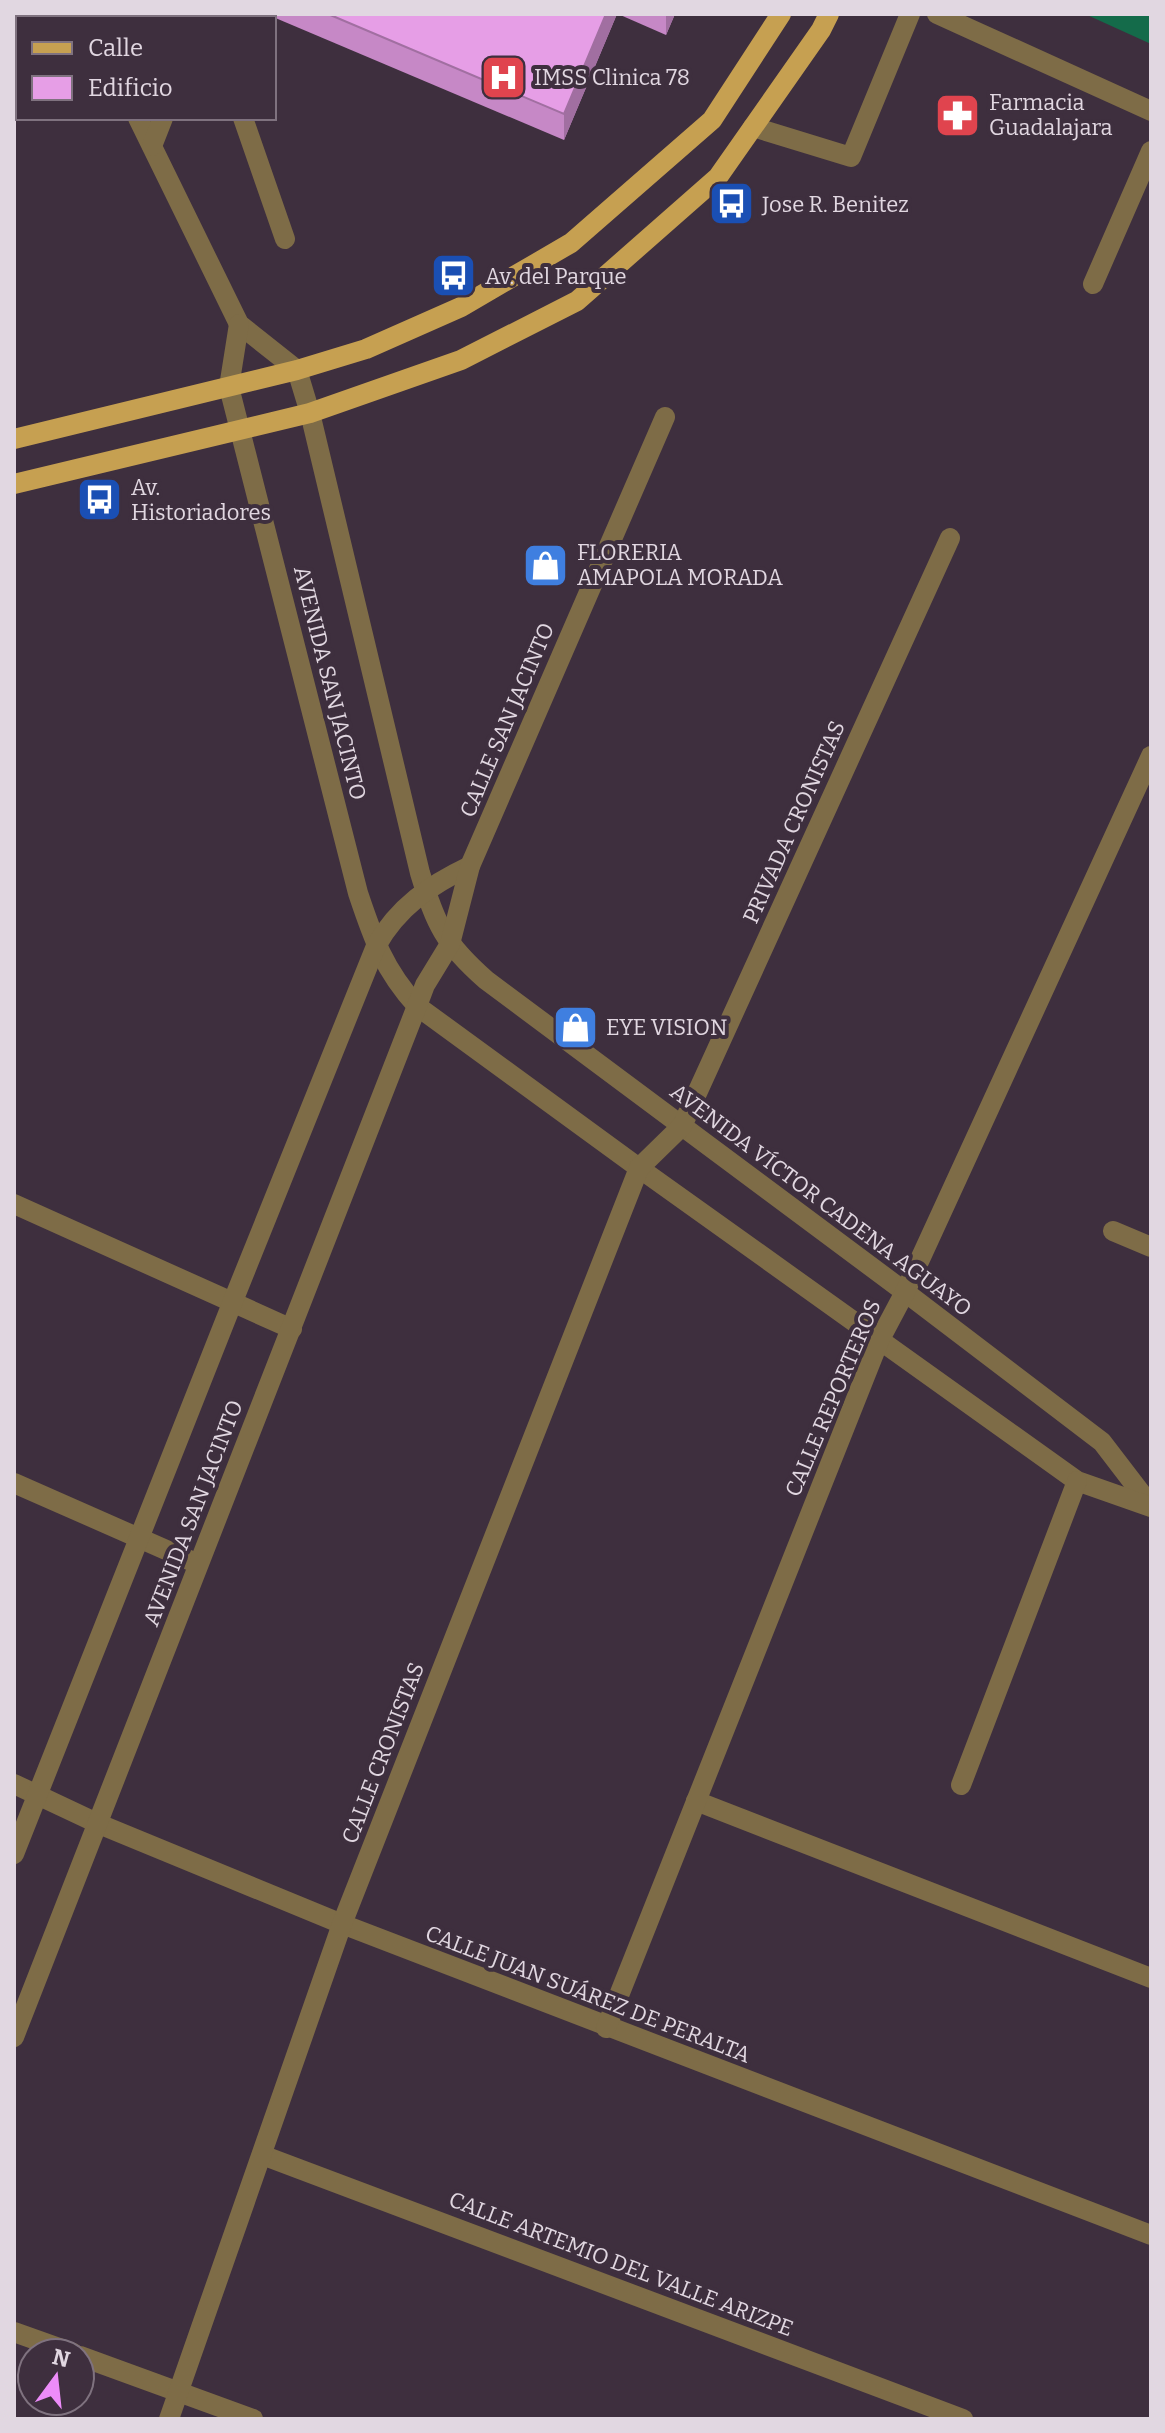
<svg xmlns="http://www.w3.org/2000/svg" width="1165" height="2433" viewBox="0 0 1165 2433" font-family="Bitter,serif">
<rect width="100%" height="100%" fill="#3e2f3e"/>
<!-- green -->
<path fill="#146b4a" d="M1085 14H1151V44Z"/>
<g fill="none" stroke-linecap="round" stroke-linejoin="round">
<!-- minor -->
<g stroke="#7e6c47" stroke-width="20">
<path d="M937 14 1151 111"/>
<path d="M76 18 80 14"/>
<path d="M212 18 214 14"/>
<path d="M14 99 18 93"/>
<path d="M138 118 239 324 297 370 310 413 420 873C436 925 444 943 486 980L905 1292 1102 1442 1151 1506"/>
<path d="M243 118 285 239"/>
<path d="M753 127 851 157 910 14"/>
<path d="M152 146 163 118"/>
<path d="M1093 284 1151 151"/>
<path d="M239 324 229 387 358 893C373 938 384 970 417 1006L639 1168 1077 1481 1151 1507"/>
<path d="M14 1204 292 1329"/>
<path d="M1113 1231 1151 1247"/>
<path d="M14 1483 198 1564"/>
<path d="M14 1784 99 1824 342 1924 1151 2235"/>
<path d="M961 1785 1077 1481"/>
<path d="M696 1801 1151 1978"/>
<path d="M14 1854 233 1301 376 946C398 907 430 885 470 866"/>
<path d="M606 2028 879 1341 905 1292 1151 756"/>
<path d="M14 2037 417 1006 425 985 450 944 470 866 665 417"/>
<path d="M262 2155 963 2419"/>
<path d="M14 2332 73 2353"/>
<path d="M80 2356 253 2419"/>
<path d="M169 2419 342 1924 639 1168 682 1126 950 538"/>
</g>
<!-- major -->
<g stroke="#c6a051" stroke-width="20">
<path d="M14 439 297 370 366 349 461 307 571 243 712 120 781 14"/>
<path d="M14 484 310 413 461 360 577 301 718 177 821 30 829 14"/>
</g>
</g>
<!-- wall -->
<g fill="#c688c6">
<path d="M266 14H617L564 140Z"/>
<path d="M618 14H675L666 35Z"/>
</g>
<!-- shaded-wall -->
<g fill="#a16fa1">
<path d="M606 14H617L564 140V114Z"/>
<path d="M666 14H675L666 35Z"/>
</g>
<!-- building -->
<path fill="#e69ee6" stroke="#a16fa1" stroke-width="2" d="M328 14H606L564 114Z"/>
<!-- icons -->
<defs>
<symbol id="hospital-square" viewBox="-11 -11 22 22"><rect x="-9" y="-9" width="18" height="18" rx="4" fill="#e0444e" stroke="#3e2f3e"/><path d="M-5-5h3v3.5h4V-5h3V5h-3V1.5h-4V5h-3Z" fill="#fff"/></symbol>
<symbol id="pharmacy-square" viewBox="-11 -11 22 22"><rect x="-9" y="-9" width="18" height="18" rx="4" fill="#e0444e" stroke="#3e2f3e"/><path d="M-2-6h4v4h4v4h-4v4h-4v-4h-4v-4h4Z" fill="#fff"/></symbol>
<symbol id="bus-square" viewBox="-11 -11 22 22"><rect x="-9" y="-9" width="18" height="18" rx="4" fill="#1a4fb4" stroke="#3e2f3e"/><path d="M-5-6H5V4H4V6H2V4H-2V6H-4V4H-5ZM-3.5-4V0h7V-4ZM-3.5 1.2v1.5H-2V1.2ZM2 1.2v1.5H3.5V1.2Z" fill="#fff"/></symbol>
<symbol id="shop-square" viewBox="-11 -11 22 22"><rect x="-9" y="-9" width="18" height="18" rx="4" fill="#3f7fe0" stroke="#3e2f3e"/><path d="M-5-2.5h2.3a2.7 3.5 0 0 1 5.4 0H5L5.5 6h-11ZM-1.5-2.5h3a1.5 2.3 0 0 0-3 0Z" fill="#fff"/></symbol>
</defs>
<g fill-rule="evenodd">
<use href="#hospital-square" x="478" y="52" width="51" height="51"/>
<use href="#pharmacy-square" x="932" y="90" width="51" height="51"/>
<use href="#bus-square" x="706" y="178" width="51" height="51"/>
<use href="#bus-square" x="428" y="250" width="51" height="51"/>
<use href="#bus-square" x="74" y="474" width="51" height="51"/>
<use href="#shop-square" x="520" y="540" width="51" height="51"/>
<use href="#shop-square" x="550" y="1002" width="51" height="51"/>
</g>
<g text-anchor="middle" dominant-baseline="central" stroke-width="8" stroke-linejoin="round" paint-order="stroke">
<!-- poi labels -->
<g font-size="22" fill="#e1d7e1" stroke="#3e2f3e" text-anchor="start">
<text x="534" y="77">IMSS Clinica 78</text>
<text x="989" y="102">Farmacia<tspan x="989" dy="25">Guadalajara</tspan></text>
<text x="762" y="204">Jose R. Benitez</text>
<text x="485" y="276">Av. del Parque</text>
<text x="131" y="487">Av.<tspan x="131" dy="25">Historiadores</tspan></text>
<text x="577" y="552">FLORERIA<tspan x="577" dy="25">AMAPOLA MORADA</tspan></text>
<text x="606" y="1027">EYE VISION</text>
</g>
<!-- street labels -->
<g font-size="22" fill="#e1d7e1" stroke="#3e2f3e">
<text transform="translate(330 683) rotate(76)">AVENIDA SAN JACINTO</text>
<text transform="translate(507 720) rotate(-67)">CALLE SAN JACINTO</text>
<text transform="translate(794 822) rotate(-66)">PRIVADA CRONISTAS</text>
<text transform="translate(821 1200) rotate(37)">AVENIDA VÍCTOR CADENA AGUAYO</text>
<text transform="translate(833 1398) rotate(-67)">CALLE REPORTEROS</text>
<text transform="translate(193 1513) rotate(-69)">AVENIDA SAN JACINTO</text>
<text transform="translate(383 1753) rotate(-69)">CALLE CRONISTAS</text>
<text transform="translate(588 1994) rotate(21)">CALLE JUAN SUÁREZ DE PERALTA</text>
<text transform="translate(621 2264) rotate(21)">CALLE ARTEMIO DEL VALLE ARIZPE</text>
</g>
</g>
<!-- border -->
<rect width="1165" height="2433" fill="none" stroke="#e1d7e1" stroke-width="32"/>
<!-- legend -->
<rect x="16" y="16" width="260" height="104" fill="#3e2f3e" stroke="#7f727f" stroke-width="2"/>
<rect x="32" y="42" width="40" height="12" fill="#c6a051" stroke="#7f727f" stroke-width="2"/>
<text x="88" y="56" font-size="24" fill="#e1d7e1">Calle</text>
<rect x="32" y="76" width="40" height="24" fill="#e69ee6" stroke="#7f727f" stroke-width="2"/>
<text x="88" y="96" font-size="24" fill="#e1d7e1">Edificio</text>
<!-- north arrow -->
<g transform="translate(56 2377) rotate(15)"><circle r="38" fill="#3e2f3e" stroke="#7f727f" stroke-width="2"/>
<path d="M0-6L14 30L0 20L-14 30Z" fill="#ed8cf9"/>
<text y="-12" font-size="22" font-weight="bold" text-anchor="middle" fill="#e1d7e1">N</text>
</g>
</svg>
